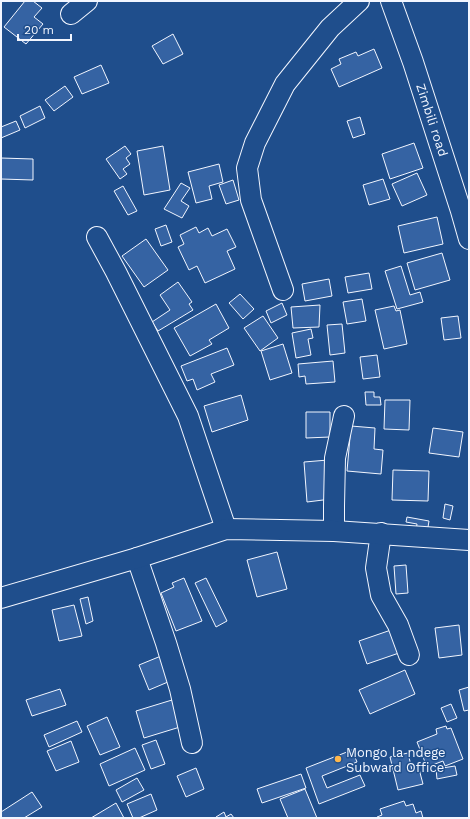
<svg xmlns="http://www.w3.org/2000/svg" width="470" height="819" viewBox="0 0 470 819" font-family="'Work Sans',sans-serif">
<rect width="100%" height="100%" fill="#1f4e8c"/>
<!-- building -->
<g fill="#3563a3" stroke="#f2f6ff">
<path d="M25 1H33L42 8 34 17 43 24 26 44 4 27Z"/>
<path d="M173 34 183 54 163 64 152 46Z"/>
<path d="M374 49 382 68 339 87 331 69 341 64 339 59 356 52 358 56Z"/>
<path d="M101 65 109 83 82 94 74 77Z"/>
<path d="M65 86 73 97 54 111 45 100Z"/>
<path d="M40 106 45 118 25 128 20 116Z"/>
<path d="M360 117 365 134 353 138 347 121Z"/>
<path d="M16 121 20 130 1 138V127Z"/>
<path d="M414 143 423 168 390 179 382 154Z"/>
<path d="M125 146 131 154 126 158 130 164 123 169 127 174 120 179 106 159Z"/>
<path d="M163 146 170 190 144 195 137 151Z"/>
<path d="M1 158 33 159V180L1 179Z"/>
<path d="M219 164 223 182 209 186 212 199 196 203 188 172Z"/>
<path d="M417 173 427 195 402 206 392 184Z"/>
<path d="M383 179 390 199 369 205 363 185Z"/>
<path d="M233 180 239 200 226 204 219 185Z"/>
<path d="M181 183 190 188 181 201 189 206 182 218 164 209Z"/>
<path d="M123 186 137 211 128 215 114 191Z"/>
<path d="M437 217 443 244 404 253 398 226Z"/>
<path d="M166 225 172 242 161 246 155 229Z"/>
<path d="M196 227 199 233 208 228 212 236 227 229 236 247 227 251 235 269 205 283 197 266 189 270 178 247 184 244 180 235Z"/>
<path d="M146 239 168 270 144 287 122 256Z"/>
<path d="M442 253 450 280 415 290 407 263Z"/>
<path d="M401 266 410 295 420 292 423 302 397 309 385 271Z"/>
<path d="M369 273 372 289 348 293 345 277Z"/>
<path d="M329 279 332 296 305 301 302 284Z"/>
<path d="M178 282 192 302 189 304 193 310 158 331 152 322 170 310 160 295Z"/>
<path d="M240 294 254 309 243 319 229 303Z"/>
<path d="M362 299 366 321 347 324 343 302Z"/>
<path d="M282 303 287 315 271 323 266 311Z"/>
<path d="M216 304 229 328 209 340 212 344 190 356 174 328Z"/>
<path d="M320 305 319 327 293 328 291 307Z"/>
<path d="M394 306 396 311 400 310 407 344 384 349 375 310Z"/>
<path d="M263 316 278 338 260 351 244 328Z"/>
<path d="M458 316 461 338 444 340 441 318Z"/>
<path d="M342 324 345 353 330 355 327 325Z"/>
<path d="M311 329 313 338 308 339 311 355 296 358 292 333Z"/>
<path d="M283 344 292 373 270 380 261 351Z"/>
<path d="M227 348 234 365 211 374 215 382 197 390 193 379 187 381 181 366Z"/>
<path d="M377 355 380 377 363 379 360 357Z"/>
<path d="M333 361 335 382 306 384 305 376 299 377 298 364Z"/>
<path d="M365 392H374V397H380L381 405H366Z"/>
<path d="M241 395 248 420 212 432 204 406Z"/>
<path d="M385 400H410L409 430 384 429Z"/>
<path d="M306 412H330V437L306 438Z"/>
<path d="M351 426 375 428 374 449 383 450 381 474 347 471Z"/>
<path d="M433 428 463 432 459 457 429 453Z"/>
<path d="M328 460 331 499 307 502 304 462Z"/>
<path d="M393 470 429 471 428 501 392 500Z"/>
<path d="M445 504 453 506 450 520 443 518Z"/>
<path d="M407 517 429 521 427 533 416 531 417 524 406 522Z"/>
<path d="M277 552 287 589 257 597 247 560Z"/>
<path d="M406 565 408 593 396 594 394 566Z"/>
<path d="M184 578 202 621 176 631 161 593 174 587 172 583Z"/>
<path d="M206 578 227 621 216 627 195 583Z"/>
<path d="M88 597 93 621 86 624 80 599Z"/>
<path d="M74 605 82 636 59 641 52 610Z"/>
<path d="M459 625 462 655 439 658 435 628Z"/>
<path d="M391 630 399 653 367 664 359 641Z"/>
<path d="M161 656 175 679 149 690 139 665Z"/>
<path d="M405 670 415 694 370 714 359 690Z"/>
<path d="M469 687V710L464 711 459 690Z"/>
<path d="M60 689 66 705 32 716 26 700Z"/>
<path d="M172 700 180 727 144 738 136 711Z"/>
<path d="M451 704 457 718 447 722 441 708Z"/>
<path d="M107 717 120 747 100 755 87 726Z"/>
<path d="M77 721 82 732 49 747 44 735Z"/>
<path d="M446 726 447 729 451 728 463 759 445 766 443 761 427 767 417 742 437 734 436 729Z"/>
<path d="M156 740 165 764 151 769 142 745Z"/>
<path d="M71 741 79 762 56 771 47 751Z"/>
<path d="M135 748 145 770 109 786 100 764Z"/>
<path d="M352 750 357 762 322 776 327 788 360 775 365 786 319 804 306 768Z"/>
<path d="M408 753 412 770 419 769 423 784 398 790 390 757Z"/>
<path d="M455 766 457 775 437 779 436 769Z"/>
<path d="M196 768 204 789 186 797 177 776Z"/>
<path d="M301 774 306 788 262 803 257 789Z"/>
<path d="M137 778 144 790 122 802 116 790Z"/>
<path d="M305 789 317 818H288L280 799Z"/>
<path d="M32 792 42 807 24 818H1V812Z"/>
<path d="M151 794 157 810 139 818H133L127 804Z"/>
<path d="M404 801 406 806 413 804 416 813 421 811 423 818H378L377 817 382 815 380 809Z"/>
<path d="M116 803 124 818H91Z"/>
<path d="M224 812 226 817 231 814 234 818H217L216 817Z"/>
</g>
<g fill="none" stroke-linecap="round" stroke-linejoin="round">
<defs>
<g id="minor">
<path d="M391 1 413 62 461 211 469 239"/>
<path d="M71 14 87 1"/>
<path d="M97 237 116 272 188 416 226 529"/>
<path d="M283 290 251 200 247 168 255 143 285 84 330 28 359 1"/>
<path d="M334 531V506L335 458 344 416"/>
<path d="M381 533 376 568 381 595 398 625 409 655"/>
<path d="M137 558 166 643 180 689 192 743"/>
<path d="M1 598 137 558 226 529 334 531 469 540"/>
</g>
</defs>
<!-- minor casing -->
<use href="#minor" stroke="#f2f6ff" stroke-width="22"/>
<!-- minor -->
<use href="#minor" stroke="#1f4e8c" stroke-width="20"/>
</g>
<!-- markers -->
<circle fill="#ffb74d" stroke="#1f4e8c" stroke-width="1.5" cx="338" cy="759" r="4"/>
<g text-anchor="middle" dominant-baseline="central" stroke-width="3" stroke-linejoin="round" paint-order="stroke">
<!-- street labels -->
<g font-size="13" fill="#f2f6ff" stroke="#1f4e8c">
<text transform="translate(432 120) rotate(72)">Zimbili road</text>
</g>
<!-- poi labels -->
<g font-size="13" fill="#f2f6ff" stroke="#1f4e8c" text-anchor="start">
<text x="346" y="752">Mongo la ndege<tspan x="346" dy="15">Subward Office</tspan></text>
</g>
</g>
<!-- border -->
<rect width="470" height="819" fill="none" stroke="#f2f6ff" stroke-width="4"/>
<!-- scale -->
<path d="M18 34v6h53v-6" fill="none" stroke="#f2f6ff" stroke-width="2"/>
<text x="24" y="34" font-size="12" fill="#f2f6ff" stroke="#1f4e8c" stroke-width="3" paint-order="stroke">20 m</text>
</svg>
